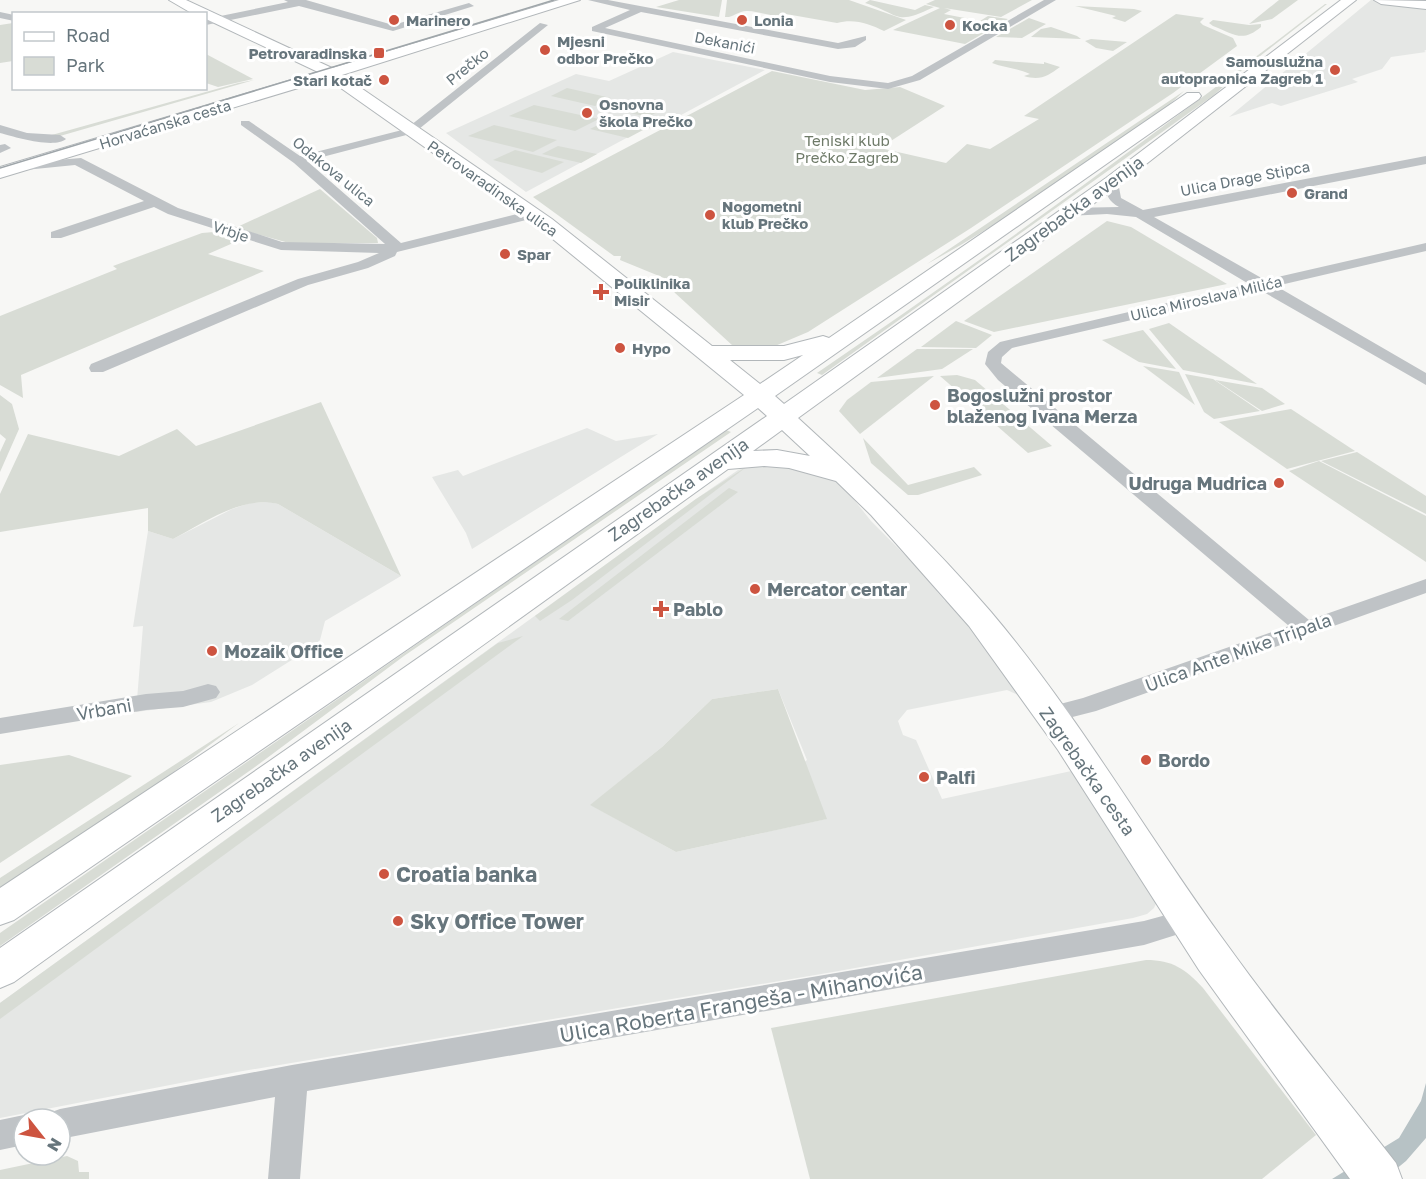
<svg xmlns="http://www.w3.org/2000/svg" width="1426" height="1179" viewBox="0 0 1426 1179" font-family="'Golos Text',sans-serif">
<rect width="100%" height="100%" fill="#f7f7f5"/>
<!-- built -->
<g fill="#e5e7e5" fill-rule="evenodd">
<path d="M1371 0H1426V50L1424 51 1426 52 1391 57 1382 69 1352 79 1358 82 1281 106 1272 103 1229 117Z"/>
<path d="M673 52 765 70 655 129 645 128 526 192 446 133 576 74 609 81Z"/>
<path d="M587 428 616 441 658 434 472 549 466 533 432 477 458 470 463 476Z"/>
<path d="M769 460 840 482 871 521 918 568 944 600 962 611 1027 699 1007 690 907 710 898 721 903 735 916 740 942 799 1076 770 1159 897 1154 908 1147 914 1133 918 833 972 237 1072 0 1118V1003L696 499 738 470ZM778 689 807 760 804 762 826 819 676 852 591 805 662 747 712 699Z"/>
<path d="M269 502 278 504 401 576 325 621 320 640 314 646 252 685 211 702 136 712 143 626 133 627 148 531 173 539 232 509 250 503Z"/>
</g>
<!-- green -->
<g fill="#d8dcd5">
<path d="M679 0H722L719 17 656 7Z"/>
<path d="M727 0H849L906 20 884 31C870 24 854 18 837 23L786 14C773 19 760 11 748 11 739 10 733 18 725 17Z"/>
<path d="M870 0 915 10 925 5 934 7C894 26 902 15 865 3Z"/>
<path d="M935 0H1032L1001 17 944 8 951 10 944 14 980 21 988 16 1008 19 988 31 975 29 983 22 969 30 984 33 965 44 893 30 940 8 926 4Z"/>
<path d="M1279 0H1298L1272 19 1249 24Z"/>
<path d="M1325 4H1327L1242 70 1214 95 822 375 817 373C990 255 1159 132 1325 4Z"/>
<path d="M1075 6 1134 9 1142 11 1125 22 1112 18 1116 16Z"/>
<path d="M1176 14 1204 18 1200 22 1203 25 1233 38 1237 46 1173 93 971 228 808 332 761 352 732 345 675 293 664 278 620 260 621 256H614L533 197 772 71 865 90 900 87 945 106 880 148 946 163 967 144 990 149 1039 119 1024 116Z"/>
<path d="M1029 18 1046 24 1022 38 996 37Z"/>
<path d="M1213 20 1249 25 1261 24V27C1242 43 1234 34 1213 26L1209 23Z"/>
<path d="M13 23V61L0 63V25Z"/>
<path d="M1051 27 1077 36 1081 39 1031 37 1041 29Z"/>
<path d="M1091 39 1127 42 1113 51 1096 48 1085 41Z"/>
<path d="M206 54 253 79 218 87 206 83Z"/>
<path d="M995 60 1044 64V62L1060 67C1048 76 1040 81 1024 76L1030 74C1017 68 1005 68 992 63Z"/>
<path d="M254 80 60 136 41 138 238 83Z"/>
<path d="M567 88 611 98 595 106 551 96Z"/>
<path d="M1184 91C1162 114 1132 131 1106 149 1048 190 989 230 927 264Z"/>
<path d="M618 100 663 109 648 117 602 107Z"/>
<path d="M534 105 599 119 575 131 509 116Z"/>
<path d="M606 121 643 130 628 138 590 129Z"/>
<path d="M494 125 557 140 533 152 468 136Z"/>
<path d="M558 146 597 154 581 163 542 154Z"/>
<path d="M515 150 564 162 542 173 493 160Z"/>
<path d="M320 189 377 238 378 243H289L235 228Z"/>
<path d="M1107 221 1131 227 1227 284 994 332 964 321Z"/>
<path d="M214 232 212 233 240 240 208 254 264 271 21 375 23 398 0 385V316L117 269 113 266 202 233Z"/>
<path d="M956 321 992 335 976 348 921 347Z"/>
<path d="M1169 323 1257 384 1183 370 1149 329Z"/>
<path d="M1143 330 1176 369 1139 362 1102 340Z"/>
<path d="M917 349H973L942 369 877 378Z"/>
<path d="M1143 366 1179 372 1195 405Z"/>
<path d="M1185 374 1213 379 1260 411 1214 419 1204 412Z"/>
<path d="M957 375 975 380 1052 446 1028 453 940 376Z"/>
<path d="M934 376 860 434 839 411 847 400 871 382Z"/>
<path d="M1215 380 1262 388 1285 404 1262 411Z"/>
<path d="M0 395 12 404 19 429 0 472V452L6 439 0 434Z"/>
<path d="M321 402 401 576 278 504C242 495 204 523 173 539L148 531V508L0 532V494L28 434 119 456 177 429 196 446Z"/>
<path d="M1291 409 1355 451 1287 469 1219 422Z"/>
<path d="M726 430 731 432 404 656 255 767 0 946V933Z"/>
<path d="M863 438 908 485 974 467 982 475 918 495H908L871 463Z"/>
<path d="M1357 452 1426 496V514L1321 461Z"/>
<path d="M1319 461 1426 516V562L1289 471Z"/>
<path d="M749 465 572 600 540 621 535 616 696 499Z"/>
<path d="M729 488 738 492 568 621 559 619Z"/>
<path d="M523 636 0 1019V1003L498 643Z"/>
<path d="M778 689 827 819 676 852 590 805 662 747 712 699Z"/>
<path d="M239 723 167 777 0 889V878Z"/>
<path d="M69 755 132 776 0 863V765Z"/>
<path d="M1146 960C1173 960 1185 969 1203 988L1316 1135 1262 1179H810L771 1028Z"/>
<path d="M67 1156 78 1161 79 1172H89V1179H0V1170Z"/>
</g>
<!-- water -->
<path fill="#b7c2c5" d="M1426 1083V1138L1406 1161 1384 1179H1332L1399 1138 1421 1101Z"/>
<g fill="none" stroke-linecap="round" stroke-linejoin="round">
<defs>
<g id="secondary">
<path d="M169 0H186L332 68 559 0H580L342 75 552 219 712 346H784L823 336 829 338 1187 93H1199L1201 96 1199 99 775 396 784 404 1106 178 1341 0H1356L1118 186 798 418C866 480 932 543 991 612 1080 717 1147 836 1228 946 1281 1020 1340 1091 1396 1163L1402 1179H1350L1199 970 1058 750 969 626 871 515 836 481 789 468 764 466 728 469 14 982 0 988V948L767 416 758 408 14 920 0 925V888L744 395 538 227 328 79 0 178V167L318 72 206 19V14H193ZM803 355 760 384 730 360H784ZM782 430 810 456 777 450 753 451Z"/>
<path d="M1374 0 1426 1V9L1381 4Z"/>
</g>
</defs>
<!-- secondary casing -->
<use href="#secondary" stroke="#b2b7ba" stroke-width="2"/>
<!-- street -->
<g fill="#bfc3c6" fill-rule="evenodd">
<path d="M284 0H306L393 25 469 3 474 6 393 31 299 6 206 25V19L288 2Z"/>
<path d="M588 0H608L838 43 866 36V40L855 47 838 49 641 12 605 28 830 76 888 83 912 76 1044 0H1056L920 80 888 89 830 82 592 31V27L630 10Z"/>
<path d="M0 12 14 15V21L0 18Z"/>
<path d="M540 23 548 25 414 133 307 161 401 243 533 210 540 214 538 217 397 252 395 256 368 268 308 285 103 372H91L89 368 91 364 298 279 358 262 379 253 281 250 168 214 154 207 61 238H51V232L144 201 75 165 25 170 21 169V163L81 158 178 208 282 242 385 244 294 163 241 125V121H249L300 156 406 129Z"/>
<path d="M0 125 27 133 60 135 66 139C54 149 15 137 0 133Z"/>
<path d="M0 145 5 144 11 148 0 153Z"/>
<path d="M1426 156V164L1154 217 1265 280 1426 243V251L1276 286 1426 373V385L1260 290 1012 348 1002 357 1001 363 1309 620 1426 579V593L1096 711 1049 723 1041 721 1037 715 1041 709 1083 698 1289 626 998 380 985 364 988 352 1000 342 1249 284 1136 217 1107 214 1068 216 1061 212 1068 208 1119 207C1108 201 1105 194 1106 182L1112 178 1118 182 1121 198 1143 210Z"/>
<path d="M208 684 216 686 220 692 216 698 183 707 146 710 0 734V718L146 694 183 691Z"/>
<path d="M1188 909 1198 912 1202 920 1198 928 1144 945 307 1091 300 1179H268L275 1097 60 1139V1119H46L49 1113 60 1109 292 1065 1144 921Z"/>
<path d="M24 1115 35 1119H24V1145L0 1150V1120Z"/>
</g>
<!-- secondary -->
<use href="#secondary" fill="#fff" fill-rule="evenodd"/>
<!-- tram -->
<path stroke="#9fa6aa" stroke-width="1.5" d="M0 168 554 0"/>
</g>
<!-- markers -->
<g fill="#cd5440" stroke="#fff" stroke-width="2">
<circle cx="394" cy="20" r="6"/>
<circle cx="742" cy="20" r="6"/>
<circle cx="950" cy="25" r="6"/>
<circle cx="545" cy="50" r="6"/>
<rect x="373" y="47" width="12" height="12" rx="3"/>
<circle cx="1335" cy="70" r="6"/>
<circle cx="384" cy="80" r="6"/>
<circle cx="587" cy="113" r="6"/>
<circle cx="1292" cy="193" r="6"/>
<circle cx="710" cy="215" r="6"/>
<circle cx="505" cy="254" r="6"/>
<path d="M598 283h6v6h6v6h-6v6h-6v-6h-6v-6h6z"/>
<circle cx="620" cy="348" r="6"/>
<circle cx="935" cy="405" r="6"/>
<circle cx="1279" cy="483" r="6"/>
<circle cx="755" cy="589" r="6"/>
<path d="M658 600h6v6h6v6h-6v6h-6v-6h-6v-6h6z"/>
<circle cx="212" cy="651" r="6"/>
<circle cx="1146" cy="760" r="6"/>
<circle cx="924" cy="777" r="6"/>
<circle cx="384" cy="874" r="6"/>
<circle cx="398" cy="921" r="6"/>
</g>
<g text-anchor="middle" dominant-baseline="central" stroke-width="6" stroke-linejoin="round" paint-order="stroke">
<!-- far-poi labels -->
<g font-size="15" font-weight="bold" fill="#66757c" stroke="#fff" text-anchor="start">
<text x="406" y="20">Marinero</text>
<text x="754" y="20">Lonia</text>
<text x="962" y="25">Kocka</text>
<text x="557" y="41">Mjesni<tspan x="557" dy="17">odbor Prečko</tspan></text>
<text x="367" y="53" text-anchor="end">Petrovaradinska</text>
<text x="1323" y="61" text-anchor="end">Samouslužna<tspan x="1323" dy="17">autopraonica Zagreb 1</tspan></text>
<text x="372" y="80" text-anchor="end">Stari kotač</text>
<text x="599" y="104">Osnovna<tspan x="599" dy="17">škola Prečko</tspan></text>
<text x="1304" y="193">Grand</text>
<text x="722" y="206">Nogometni<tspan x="722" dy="17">klub Prečko</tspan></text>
<text x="517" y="254">Spar</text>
<text x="614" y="283">Poliklinika<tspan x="614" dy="17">Misir</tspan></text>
<text x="632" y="348">Hypo</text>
</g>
<!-- far-street labels -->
<g font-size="15" fill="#66757c" stroke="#fff">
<text transform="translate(725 42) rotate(11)">Dekanići</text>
<text transform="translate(467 66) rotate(-39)">Prečko</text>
<text transform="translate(165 124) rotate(-17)">Horvaćanska cesta</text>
<text transform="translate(334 171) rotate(39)">Odakova ulica</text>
<text transform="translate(1245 178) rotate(-11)">Ulica Drage Stipca</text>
<text transform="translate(493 188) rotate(35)">Petrovaradinska ulica</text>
<text transform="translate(231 231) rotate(18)">Vrbje</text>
<text transform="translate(1206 298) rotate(-13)">Ulica Miroslava Milića</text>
</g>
<!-- far-park labels -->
<g font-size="15" fill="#6e7a68" stroke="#fff">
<text x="847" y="140">Teniski klub<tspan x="847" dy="17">Prečko Zagreb</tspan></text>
</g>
<!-- street labels -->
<g font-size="18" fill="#66757c" stroke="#fff">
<text transform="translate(1074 208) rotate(-36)">Zagrebačka avenija</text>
<text transform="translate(678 489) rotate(-35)">Zagrebačka avenija</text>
<text transform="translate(1238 652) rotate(-20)">Ulica Ante Mike Tripala</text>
<text transform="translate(104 709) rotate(-10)">Vrbani</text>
<text transform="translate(281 770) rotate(-35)">Zagrebačka avenija</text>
<text transform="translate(1088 771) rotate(55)">Zagrebačka cesta</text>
</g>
<!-- poi labels -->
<g font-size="18" font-weight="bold" fill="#66757c" stroke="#fff" text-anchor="start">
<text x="947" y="395">Bogoslužni prostor<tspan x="947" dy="21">blaženog Ivana Merza</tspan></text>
<text x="1267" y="483" text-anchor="end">Udruga Mudrica</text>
<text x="767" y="589">Mercator centar</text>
<text x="673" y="609">Pablo</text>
<text x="224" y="651">Mozaik Office</text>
<text x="1158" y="760">Bordo</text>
<text x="936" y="777">Palfi</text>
</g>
<!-- near-poi labels -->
<g font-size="21" font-weight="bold" fill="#66757c" stroke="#fff" text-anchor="start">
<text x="396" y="874">Croatia banka</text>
<text x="410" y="921">Sky Office Tower</text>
</g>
<!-- near-street labels -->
<g font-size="21" fill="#66757c" stroke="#fff">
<text transform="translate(741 1003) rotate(-10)">Ulica Roberta Frangeša - Mihanovića</text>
</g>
</g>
<!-- legend -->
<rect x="12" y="12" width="195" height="78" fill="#ffffff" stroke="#c2c8cb" stroke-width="1.5"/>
<rect x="24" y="32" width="30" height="9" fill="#ffffff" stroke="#c2c8cb" stroke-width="1.5"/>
<text x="66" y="42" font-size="18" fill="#66757c">Road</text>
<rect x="24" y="57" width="30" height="18" fill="#d8dcd5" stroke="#c2c8cb" stroke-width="1.5"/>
<text x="66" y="72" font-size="18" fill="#66757c">Park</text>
<!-- north arrow -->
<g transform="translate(42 1137) rotate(121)"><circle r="28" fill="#ffffff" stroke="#c2c8cb" stroke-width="1.5"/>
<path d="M0-4.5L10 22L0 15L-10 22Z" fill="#cd5440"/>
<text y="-9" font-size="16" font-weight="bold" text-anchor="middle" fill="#66757c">N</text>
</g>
</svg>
